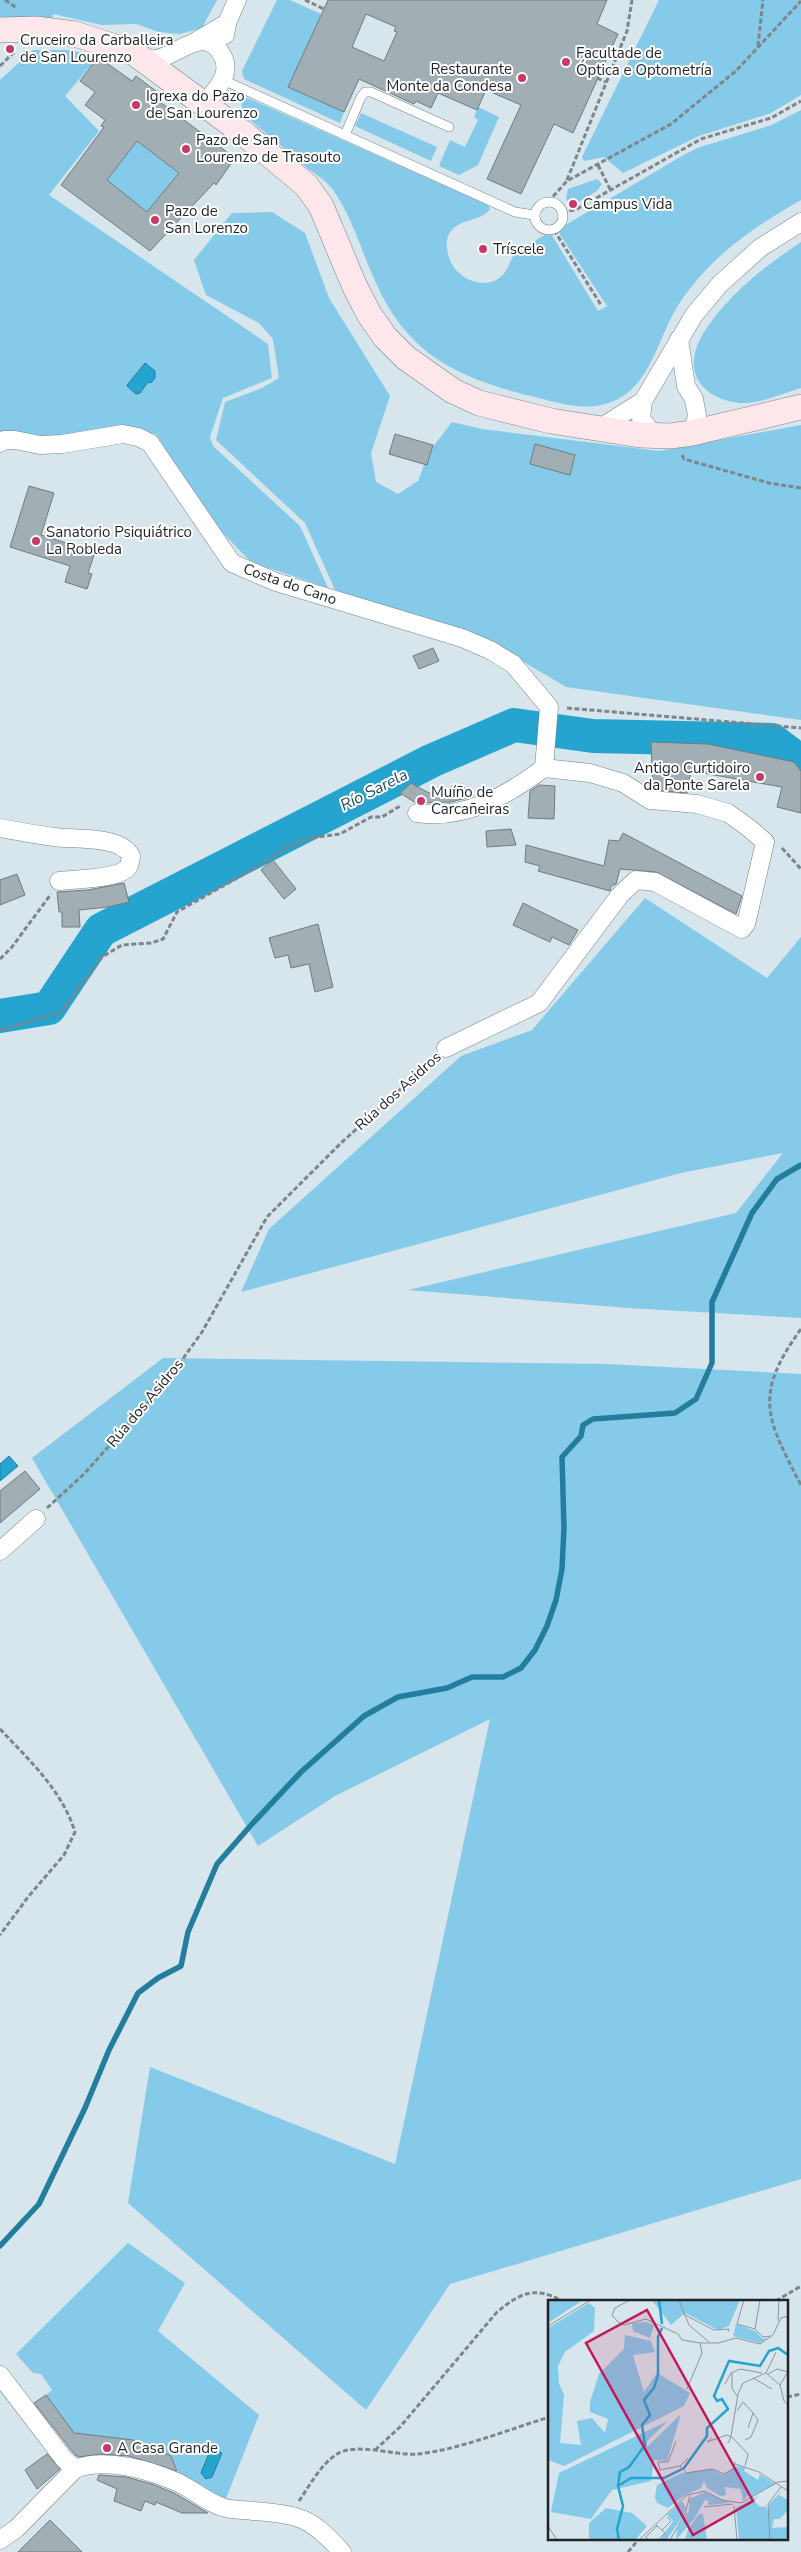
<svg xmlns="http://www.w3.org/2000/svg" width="801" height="2552" viewBox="0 0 801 2552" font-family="'Nunito Sans',sans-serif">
<rect width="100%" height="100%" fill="#d7e5ec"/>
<!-- green -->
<g fill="#85cae8">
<path d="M0 0H217L202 28 180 34 159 32 136 24 102 25 53 14 52 24 0 21Z"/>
<path d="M277 0H290L321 14 289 87 344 112 340 123 244 79 242 71Z"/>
<path d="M659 0H801V95L771 113 699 136 623 173 604 157 584 161 582 157Z"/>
<path d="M33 50H70L98 57 65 96 99 131 49 195 268 344 272 378 223 398 210 437 213 446 300 526 328 588 251 562 213 523 156 434 132 430 40 440 0 442V80Z"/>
<path d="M241 95 488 205 490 209C480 223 459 217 449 234 445 241 447 253 450 260 458 281 490 293 505 272 509 267 510 260 514 255 523 246 539 239 550 232L598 311 607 306 557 230 685 154 700 147 772 125 801 110V200C751 229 709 257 677 307 660 335 652 375 626 394 598 414 569 406 539 398 463 380 409 358 376 283 361 251 353 218 333 190 327 181 315 174 306 167 286 150 266 133 245 116L242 108Z"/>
<path d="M478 107 499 117 478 165 459 175 439 166 450 140 465 147 478 120 474 117Z"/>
<path d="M361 113 437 147 431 161 355 126Z"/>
<path d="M137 141 179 173 147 212 107 180Z"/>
<path d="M597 179 602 184 597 191 575 204 568 202 566 198 568 189Z"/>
<path d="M272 212 305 233 329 298 390 396 371 453 376 482 398 494 418 481 429 452 452 422 482 429 659 451 801 425V720L566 687 487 640 335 590 305 523 216 440 225 402 262 388 279 378 273 339 259 323 206 295 194 260 232 213Z"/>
<path d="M801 242V388C784 393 764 402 746 403 718 404 687 385 695 353 699 336 713 318 725 305 747 280 774 260 801 242Z"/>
<path d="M645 898 767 978 801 937V1318L628 1308 408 1290 736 1213 783 1153 681 1173 241 1292 269 1229 461 1056 532 1030Z"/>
<path d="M163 1358 606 1364 801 1374V2179L450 2284 366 2410 128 2203 150 2067 395 2164 490 1719 335 1796 258 1846 32 1458Z"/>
<path d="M128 2243 185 2283 158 2331 259 2415 225 2501 182 2481 171 2456 139 2441 78 2434 71 2431 46 2395 52 2390 41 2374 33 2373 16 2354Z"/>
</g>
<!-- water -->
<g fill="#25a4d0" stroke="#237d9d">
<path d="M145 363 155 371V378L151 383 148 382 140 393 136 394 127 386 128 384Z"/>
<path d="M9 1456 18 1466 0 1481V1464Z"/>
<path d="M211 2448 222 2453 212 2477 206 2479 201 2473Z"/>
</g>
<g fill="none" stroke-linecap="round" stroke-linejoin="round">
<!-- stream -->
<path stroke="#237d9d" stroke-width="5.5" d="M0 2246 39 2204 85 2108 109 2050 138 1993 158 1978 181 1966 188 1932 217 1864 252 1824 301 1772 364 1716 398 1697 447 1688 472 1677H503L521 1668 535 1650 547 1626 556 1600 562 1569 564 1528 562 1457 581 1436 583 1425 593 1419 675 1413 696 1399 712 1363V1302L752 1213 777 1179 801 1165"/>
<!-- river -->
<path stroke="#25a4d0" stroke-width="34" d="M0 1016 49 1008 101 930 431 761 514 725 593 736 772 740 801 762"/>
</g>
<!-- building -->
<g fill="#a1aeb4" stroke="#6f7b81" fill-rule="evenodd">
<path d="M328 0H607L597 24 618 34 573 133 554 124 521 194 487 179 521 105 486 90 477 110 438 93 431 108 416 101 414 104 359 79 344 112 288 87ZM366 14 396 27 394 31 397 32 384 61 352 47Z"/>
<path d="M98 57 132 81 136 76 160 94 156 99 235 158 216 185 214 183 150 251 61 185 104 127 101 126 105 120 85 105 95 92 80 81ZM137 141 179 173 147 212 107 180Z"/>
<path d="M395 434 433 445 427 465 389 454Z"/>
<path d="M535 444 575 455 570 475 530 464Z"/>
<path d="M29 486 54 493 41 535 95 552 88 573 92 574 87 589 65 582 70 566 10 547Z"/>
<path d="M433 648 439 661 419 669 413 656Z"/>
<path d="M651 742 708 744 794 762 801 771V813L777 807 782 787 691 771 687 793 653 790Z"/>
<path d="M411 783 429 793 463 784 467 798 450 802 416 803 400 793Z"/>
<path d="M539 785 555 786 554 819 528 818 530 791Z"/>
<path d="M511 829 516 845 487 847 486 831Z"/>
<path d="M623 833 742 896 736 914 656 872 620 869 616 884 611 886 610 891 538 871 540 866 525 862 526 845 604 866 609 840 619 841Z"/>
<path d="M273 860 296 889 284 899 261 870Z"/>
<path d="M17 874 25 895 0 905V880Z"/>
<path d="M124 883 129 902 108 907 79 910 80 927H62V912H59L57 892 88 890Z"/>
<path d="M523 903 578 930 569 945 552 937 550 942 513 925Z"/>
<path d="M318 924 333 987 315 992 309 964 291 968 288 955 275 958 269 938Z"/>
<path d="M25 1471 40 1489 0 1523V1491Z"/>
<path d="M46 2395 74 2433 133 2440 171 2456 177 2471 129 2456 100 2454 79 2457 75 2455 34 2403Z"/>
<path d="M47 2454 60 2469 37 2489 25 2470Z"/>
<path d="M99 2475 126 2477 152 2484 174 2493 208 2513H182L156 2502 155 2505 145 2501 141 2511 114 2501 117 2489 97 2480Z"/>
<path d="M50 2520 82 2552H18Z"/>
</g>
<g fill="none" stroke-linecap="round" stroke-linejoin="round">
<defs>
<g id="lane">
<path d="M223 80 515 212 534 215"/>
<path d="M345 135 361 97 365 92H371L449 127"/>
<circle cx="549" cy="216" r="14"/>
</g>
<g id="street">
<path d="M225 35 227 23 237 0"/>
<path d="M193 43 227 23"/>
<path d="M140 55C144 57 150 60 155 59 176 58 206 21 223 57 232 75 215 91 204 104"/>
<path d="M679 339 686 386 694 399 697 416 692 433"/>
<path d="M643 401 641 419 655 436"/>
<path d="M600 428 643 401 694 315 720 284 760 248 801 222"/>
<path d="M0 443 4 440H15L40 445 62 444 123 434 138 437 150 443 232 563 276 582 462 638 490 650 513 664 549 707 544 768"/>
<path d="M417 813C465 820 506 796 544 768L590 773 623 783 650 800 697 804 728 813 749 828 765 842 746 924 742 929 655 882 636 880 620 895 539 1003 446 1048"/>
<path d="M0 828C18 831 36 835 54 837 75 840 120 835 131 856 130 862 130 867 125 870 113 879 75 879 59 881"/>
<path d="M0 1551 36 1519"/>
<path d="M0 2375 64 2459 75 2469"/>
<path d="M0 2540 16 2529 75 2469C106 2457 150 2470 179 2483 193 2490 207 2502 222 2507 231 2510 243 2510 253 2511 300 2515 309 2516 342 2552"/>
</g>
<path id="secondary" d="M0 30 36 29 75 34 134 53 242 132 306 185 321 206 355 287 369 314 385 337 406 358 453 391 479 403 551 421 640 435 670 436 692 433 801 407"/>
</defs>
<!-- lane casing -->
<use href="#lane" stroke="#768389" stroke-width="10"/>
<!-- street casing -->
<use href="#street" stroke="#768389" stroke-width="19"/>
<!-- secondary casing -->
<use href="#secondary" stroke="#768389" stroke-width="26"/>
<!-- path -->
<g stroke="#7d868b" stroke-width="3" stroke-dasharray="5 2.5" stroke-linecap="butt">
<path d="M5 0 17 8"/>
<path d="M305 0 324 9"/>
<path d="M758 46 763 0"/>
<path d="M0 66 15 51"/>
<path d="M597 78 606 82"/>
<path d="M598 165 611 191"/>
<path d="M567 180 627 31 632 0"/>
<path d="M548 202 567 181 671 124 736 71 801 1"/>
<path d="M562 212 575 210 701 139 771 118 801 101"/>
<path d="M554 230 601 305"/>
<path d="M682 455 684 459 769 483 801 488"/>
<path d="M567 708 801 728"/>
<path d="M782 848 801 869"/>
<path d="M0 959 12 947 51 894"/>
<path d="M0 1030 60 1013 102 957 122 945 151 943 163 939 177 912 253 869 288 847 311 838 340 834 371 817H382L400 806"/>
<path d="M801 1329C753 1395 766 1418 801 1485"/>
<path d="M47 1508 84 1474 167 1381 202 1332 267 1217 341 1143 433 1060"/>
<path d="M0 1729C29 1760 62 1790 75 1832L64 1855 28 1897 0 1935"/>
<path d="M776 2301 801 2286"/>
<path d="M787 2397 801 2394"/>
<path d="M375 2450 400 2427 497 2312C519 2294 534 2285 562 2301"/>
<path d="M299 2501C310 2485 321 2464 337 2454 357 2442 395 2456 417 2454 459 2450 509 2429 550 2417"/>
<path d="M628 2552 640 2538"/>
</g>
<!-- lane -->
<use href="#lane" stroke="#fff" stroke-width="9"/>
<!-- street -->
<use href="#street" stroke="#fff" stroke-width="18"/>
<!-- secondary -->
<use href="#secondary" stroke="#fde7eb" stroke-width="25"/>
</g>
<!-- markers -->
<g fill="#c73966" stroke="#fff" stroke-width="2">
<circle cx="10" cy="49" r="5"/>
<circle cx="566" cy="62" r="5"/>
<circle cx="522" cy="78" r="5"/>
<circle cx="136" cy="105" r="5"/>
<circle cx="186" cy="149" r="5"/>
<circle cx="573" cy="204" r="5"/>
<circle cx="155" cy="220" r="5"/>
<circle cx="483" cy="249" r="5"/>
<circle cx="36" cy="541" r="5"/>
<circle cx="760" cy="777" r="5"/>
<circle cx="421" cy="801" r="5"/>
<circle cx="107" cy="2448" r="5"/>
</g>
<g text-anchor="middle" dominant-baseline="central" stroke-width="4" stroke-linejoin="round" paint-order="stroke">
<!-- poi labels -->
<g font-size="15" fill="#1e2326" stroke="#fff" text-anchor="start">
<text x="20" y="40">Cruceiro da Carballeira<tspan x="20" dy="17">de San Lourenzo</tspan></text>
<text x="576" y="53">Facultade de<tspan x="576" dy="17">Óptica e Optometría</tspan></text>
<text x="512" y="69" text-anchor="end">Restaurante<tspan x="512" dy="17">Monte da Condesa</tspan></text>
<text x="146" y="96">Igrexa do Pazo<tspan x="146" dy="17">de San Lourenzo</tspan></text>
<text x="196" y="140">Pazo de San<tspan x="196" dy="17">Lourenzo de Trasouto</tspan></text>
<text x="583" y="204">Campus Vida</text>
<text x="165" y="211">Pazo de<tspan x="165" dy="17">San Lorenzo</tspan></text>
<text x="493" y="249">Tríscele</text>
<text x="46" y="532">Sanatorio Psiquiátrico<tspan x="46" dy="17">La Robleda</tspan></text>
<text x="750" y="768" text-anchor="end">Antigo Curtidoiro<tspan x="750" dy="17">da Ponte Sarela</tspan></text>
<text x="431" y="792">Muíño de<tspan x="431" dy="17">Carcañeiras</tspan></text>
<text x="117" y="2448">A Casa Grande</text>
</g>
<!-- street labels -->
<g font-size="15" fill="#1e2326" stroke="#fff">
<text transform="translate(290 584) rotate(19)">Costa do Cano</text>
<text transform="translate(398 1091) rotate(-42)">Rúa dos Asidros</text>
<text transform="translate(145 1403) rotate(-50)">Rúa dos Asidros</text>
</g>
<!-- water labels -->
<g font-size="16" font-style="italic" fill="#1b4b5f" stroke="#fff">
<text transform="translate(374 790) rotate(-27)">Río Sarela</text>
</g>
</g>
<!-- overview -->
<g transform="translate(548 2300)">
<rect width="240" height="240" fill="#d7e5ec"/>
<path d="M0 0H35L0 23ZM104 0H192L181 26 170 30 137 13 123 25ZM41 3 47 8 46 31 17 52 10 66 11 83 16 95 12 143 33 145 29 121 44 118 57 133 60 119 42 112V102L51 74 76 49 77 35 103 41 107 52 85 55 96 92 109 73 142 93 136 106 16 166 0 160V28ZM98 22 106 25 102 38 85 31 84 23ZM188 24 207 31 215 39 220 38 212 43 185 36ZM133 114 119 161 106 160 103 181 64 190 43 219 3 212 11 173 120 121 99 141V147ZM189 166 197 168 196 171 210 180 212 174 227 184 202 197V193L195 201 193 189 177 187 178 195 172 196 159 188 156 181 153 188 137 195 120 208 109 203 107 197 109 185 134 173 163 169 175 175ZM236 189 231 195 240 200V210L232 219H226L224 228 240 227V240H191L188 208 210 196 206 201 212 207 218 206 219 211 221 204ZM157 192 182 203 159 205 161 201 157 200 146 219 128 240 129 229 141 210V199ZM134 201 138 208 133 219 119 239 112 240 125 221 119 215ZM58 208 84 213 99 226 87 240H41V223ZM151 214H155L159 240H137L140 229Z" fill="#85cae8"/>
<path fill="none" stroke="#25a4d0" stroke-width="2.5" d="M111 0 114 24M70 186 72 172 81 167 97 145 94 125 102 115 96 100 106 88 110 75V37L114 28M71 240 69 229 75 206 70 186 83 178H116L136 168 159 136V128L180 109 174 99 169 101 166 96 181 61 212 66 221 51 230 48 240 55"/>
<path fill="none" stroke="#8d979d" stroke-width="1" d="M82 0 67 8 64 15 70 22 76 25 98 19 130 34 134 40 152 43H170L188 38 212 44 225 35 233 18 240 16M131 0 141 25 161 42M196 0 189 24 207 29M212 0 207 29 215 37 223 36M135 14 166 30 181 29 180 32M230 21 231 0M0 26 43 0M184 73V88L189 96M218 73 232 85 236 101 240 105M218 73 228 52M220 74 229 69 240 72 232 85M205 78 224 89M177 84 183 73 192 69 214 73M139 89 154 53 152 43M189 111 195 102 205 113 200 128M164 138 159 142 179 135 183 137 180 143M197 140 203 137 210 120 205 113M128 141 120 162H110L112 170 132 166 140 158M187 164 211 172 240 191M132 166 139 173 164 169 176 174 186 168 187 162M197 166 200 154 183 136 190 94 195 83 218 73M186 206 189 240M156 207 185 204M107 224 117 233 110 240M0 226 9 240M114 230 123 221 119 217M91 240 139 195 157 191 174 200 193 203 230 182 240 181M100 240 98 237 109 226M122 240 137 214 142 195M222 240 220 204 233 187"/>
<path fill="#c2185b" fill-opacity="0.15" stroke="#c2185b" stroke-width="2.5" d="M99 10 205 201 145 235 38 43Z"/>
<rect width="240" height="240" fill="none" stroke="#1e2326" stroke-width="2.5"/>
</g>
</svg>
